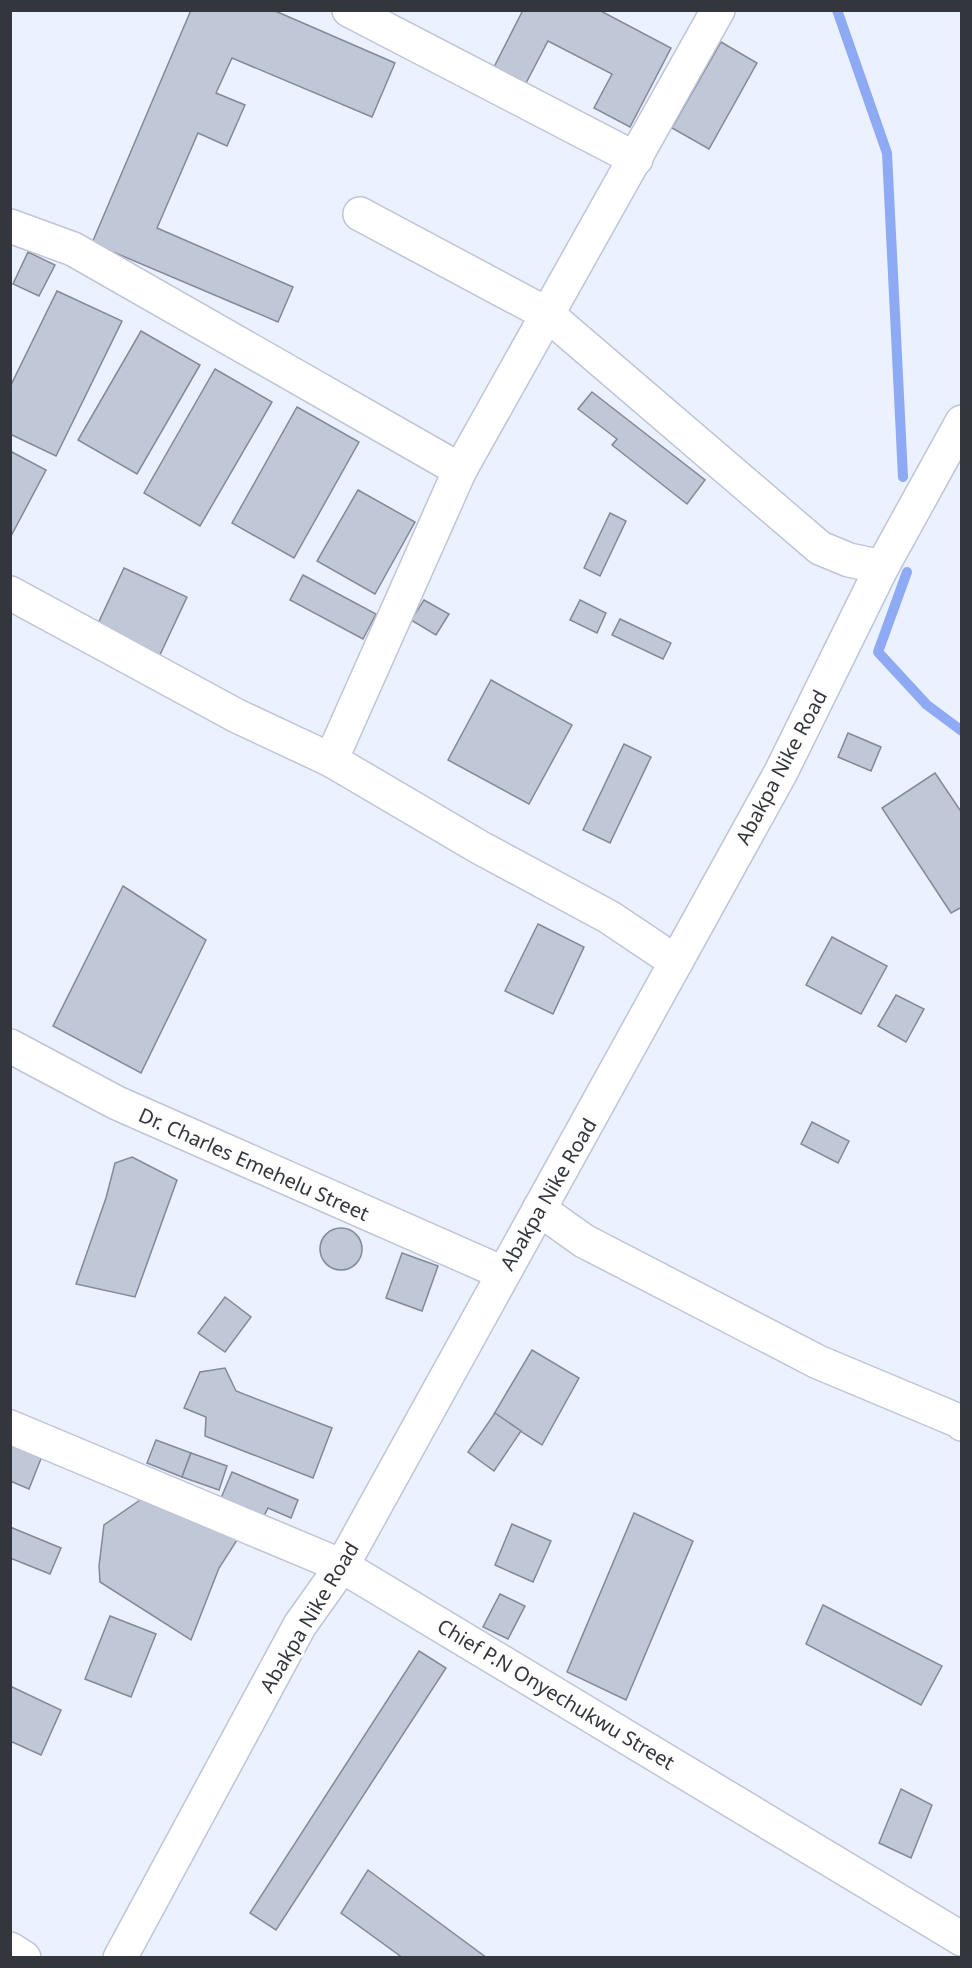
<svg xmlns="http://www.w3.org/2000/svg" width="972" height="1968" viewBox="0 0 972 1968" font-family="'Noto Sans',sans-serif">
<rect width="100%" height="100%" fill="#ebf1fe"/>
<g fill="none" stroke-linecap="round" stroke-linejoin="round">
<!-- stream -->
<g stroke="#8eaaf5" stroke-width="10">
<path d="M837 10 887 153 903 477"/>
<path d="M907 572 878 652 927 705 962 731"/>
</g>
</g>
<!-- building -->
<g fill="#c0c7d7" stroke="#838998" stroke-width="1.5">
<path d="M191 10H273L395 63 372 117 232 58 216 93 245 105 227 146 198 133 157 228 293 287 278 322 92 243Z"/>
<path d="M523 10H599L671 48 630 127 594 108 612 74 548 41 526 83 494 67Z"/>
<path d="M721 42 757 63 709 149 672 128Z"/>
<path d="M28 252 55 265 39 296 13 284Z"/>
<path d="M57 291 122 321 56 456 10 434V387Z"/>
<path d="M141 331 200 365 137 474 78 440Z"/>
<path d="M215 369 272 402 200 526 144 493Z"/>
<path d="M592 392 705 480 687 504 612 445 617 439 578 409Z"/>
<path d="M297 407 359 442 294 558 232 523Z"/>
<path d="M10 451 46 470 10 538Z"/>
<path d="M358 490 415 522 375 594 317 561Z"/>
<path d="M610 513 626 521 600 576 584 568Z"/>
<path d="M124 568 187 597 158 659 95 630Z"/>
<path d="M303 575 376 614 363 639 290 600Z"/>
<path d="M424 600 449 614 436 635 411 620Z"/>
<path d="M580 600 606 613 597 633 570 620Z"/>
<path d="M620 619 671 643 663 659 612 635Z"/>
<path d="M491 680 572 725 529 804 448 760Z"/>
<path d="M848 733 881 747 871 771 838 757Z"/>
<path d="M624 744 651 757 610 843 583 830Z"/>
<path d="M935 773 962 813V907L951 913 882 808Z"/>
<path d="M123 886 206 940 141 1073 53 1026Z"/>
<path d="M538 924 584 947 553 1014 505 991Z"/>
<path d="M832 937 887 966 861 1014 806 985Z"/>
<path d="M896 995 924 1009 906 1042 878 1026Z"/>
<path d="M812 1122 849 1141 838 1163 801 1144Z"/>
<path d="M132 1157 177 1180 135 1297 76 1284 106 1198 115 1163Z"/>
<circle cx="341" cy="1249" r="21"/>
<path d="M402 1253 438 1266 422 1311 386 1298Z"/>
<path d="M225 1297 251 1317 225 1352 198 1333Z"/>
<path d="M532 1350 579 1378 542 1445 494 1414Z"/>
<path d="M225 1368 236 1391 332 1428 313 1478 205 1436 206 1417 184 1408 200 1372Z"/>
<path d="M495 1413 521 1431 494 1471 468 1452Z"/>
<path d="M156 1440 191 1453 182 1477 147 1463Z"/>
<path d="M10 1444 42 1456 29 1489 10 1481Z"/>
<path d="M191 1453 227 1466 219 1490 182 1477Z"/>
<path d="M232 1472 298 1500 291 1518 268 1508 264 1516 221 1498Z"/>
<path d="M143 1498 241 1534 219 1568 191 1640 100 1582 99 1566 104 1525Z"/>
<path d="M634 1513 693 1541 626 1700 567 1672Z"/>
<path d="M512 1524 551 1541 533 1582 495 1565Z"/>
<path d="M10 1527 61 1548 50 1574 10 1558Z"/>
<path d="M500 1594 525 1606 508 1639 483 1627Z"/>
<path d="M823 1605 942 1666 921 1705 806 1644Z"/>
<path d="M110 1616 156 1634 131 1697 85 1679Z"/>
<path d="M419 1651 446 1668 276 1930 250 1913Z"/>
<path d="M10 1686 61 1710 41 1755 10 1741Z"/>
<path d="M901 1789 932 1805 911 1858 879 1843Z"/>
<path d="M368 1870 487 1958H403L341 1913Z"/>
</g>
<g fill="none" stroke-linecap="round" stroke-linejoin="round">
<defs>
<g id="minor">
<path d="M349 10 636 159"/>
<path d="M360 214 547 314 820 548 849 560 882 567"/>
<path d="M10 226 73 249 460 470"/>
<path d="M10 593 237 716 331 760 479 847 609 917 676 962"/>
<path d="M331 760 460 470 718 10"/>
<path d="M10 1046 117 1103 503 1273"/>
<path d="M539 1209 584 1241 818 1362 959 1421 962 1424"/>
<path d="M10 1427 342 1566 962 1939"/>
<path d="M10 1949 24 1958"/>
</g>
<path id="major" d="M120 1958 300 1625 342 1566 781 772 882 567 962 422"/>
</defs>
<!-- minor casing -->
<use href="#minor" stroke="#bfc5d6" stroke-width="36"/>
<!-- major casing -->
<use href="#major" stroke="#bfc5d6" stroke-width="36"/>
<!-- minor -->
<use href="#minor" stroke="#fff" stroke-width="33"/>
<!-- major -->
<use href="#major" stroke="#fff" stroke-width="33"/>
</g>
<g text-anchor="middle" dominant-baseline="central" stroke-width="6" stroke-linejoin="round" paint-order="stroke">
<!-- street labels -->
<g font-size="20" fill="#33363c" stroke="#fefefe">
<text transform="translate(781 767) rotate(-62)">Abakpa Nike Road</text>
<text transform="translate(254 1164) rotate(24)">Dr. Charles Emehelu Street</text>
<text transform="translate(548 1194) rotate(-60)">Abakpa Nike Road</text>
<text transform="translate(309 1617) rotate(-59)">Abakpa Nike Road</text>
<text transform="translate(556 1694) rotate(31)">Chief P.N Onyechukwu Street</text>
</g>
</g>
<!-- border -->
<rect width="972" height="1968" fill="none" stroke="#33363c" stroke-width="24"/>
</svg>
